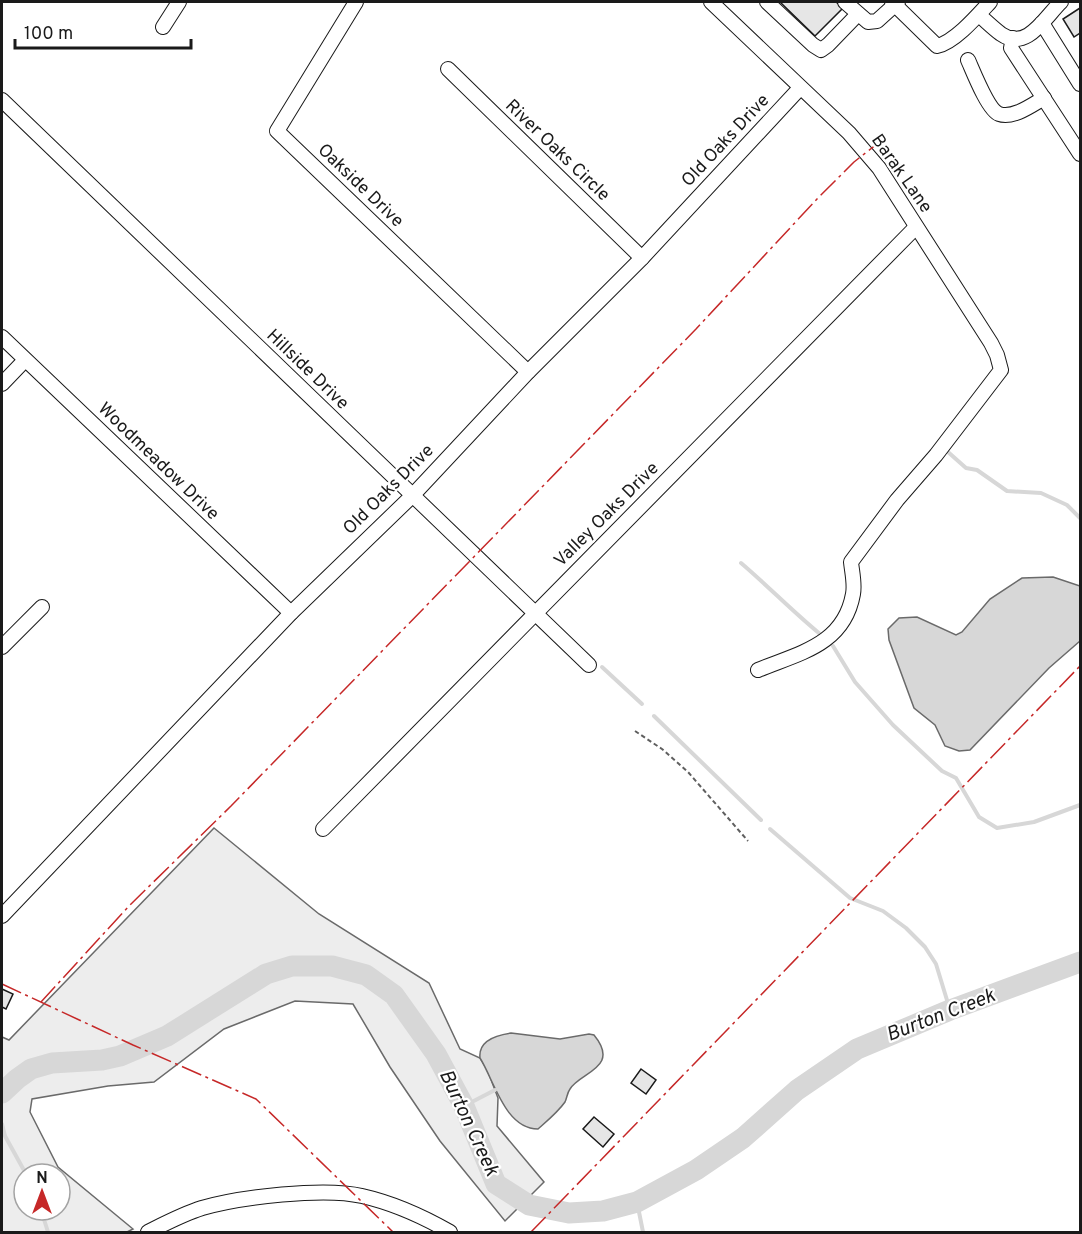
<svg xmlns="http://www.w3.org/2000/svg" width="1082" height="1234" viewBox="0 0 1082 1234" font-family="Overpass,sans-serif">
<rect width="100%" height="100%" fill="#fff"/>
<!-- built -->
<path fill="#ededed" stroke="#6a6a6a" stroke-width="1.5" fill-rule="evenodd" d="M214 828 319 914 429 983 460 1049 480 1058 487 1069 498 1098 497 1126 544 1182 505 1221 440 1141 390 1067 353 1004 295 1001 224 1029 154 1082 108 1086 32 1099 30 1112 58 1167 133 1229 127 1232H2V1037L9 1040ZM24 1174H60V1210H24Z"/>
<!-- water -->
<g fill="#d7d7d7" stroke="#6a6a6a" stroke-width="1.5">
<path d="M1053 577 1080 586V641L1049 668 970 750 959 751 945 746 935 725 914 708 889 640 888 629 899 618 917 617 956 635 962 632 990 599 1022 578Z"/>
<path d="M511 1033 560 1039 589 1034 594 1035C621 1068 580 1072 570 1089 567 1093 567 1098 565 1102 558 1112 547 1121 538 1129 505 1129 494 1080 480 1058 478 1040 497 1035 511 1033Z"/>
</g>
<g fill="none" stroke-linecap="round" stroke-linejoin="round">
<!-- stream -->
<g stroke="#d7d7d7" stroke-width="4">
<path d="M948 452 966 468 977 470 1007 491 1041 493 1067 505 1080 518"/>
<path d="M741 563C768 586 792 611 820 634"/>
<path d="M833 646 855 682 893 725 942 771 956 778 979 817 997 828 1034 822 1080 805"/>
<path d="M602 667 642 704"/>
<path d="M654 716 761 820"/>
<path d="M770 829 850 898 883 911 906 928 925 947 936 964 950 1010"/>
<path d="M464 1106 495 1090"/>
<path d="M2 1124 5 1136 26 1174"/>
<path d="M637 1202 643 1232"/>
<path d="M41 1210 48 1232"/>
</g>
<!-- river -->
<path stroke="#d7d7d7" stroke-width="21" d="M2 1093 17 1079 31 1069 52 1063 102 1060 120 1056 167 1036 266 974 292 966H332L366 975 394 995 436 1054 464 1106 496 1184 529 1205 569 1213 603 1211 637 1202 696 1170 743 1138 797 1090 857 1049 950 1010 1080 962"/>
</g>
<!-- building -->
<g fill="#e6e6e6" stroke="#1a1a1a" stroke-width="1.5">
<path d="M780 2H836L843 8 815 36Z"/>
<path d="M1080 8V33L1074 37 1063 19Z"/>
<path d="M2 989 13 994 6 1009 2 1007Z"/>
<path d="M641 1069 656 1080 646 1094 631 1083Z"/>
<path d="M594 1117 614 1134 603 1147 583 1129Z"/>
</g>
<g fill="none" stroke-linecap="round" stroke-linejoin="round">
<defs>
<g id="minor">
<path d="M356 2 277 131 528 372"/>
<path d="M711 2 849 133 879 168 991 343 997 355 1001 370 936 455 897 500 851 562C852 572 855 584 853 594 844 645 799 653 758 670"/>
<path d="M767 2 813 45 821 50 828 45 858 14"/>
<path d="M845 2 868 22 877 21 898 2"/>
<path d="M892 2 937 46C955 42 978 15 990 2"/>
<path d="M979 15C986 21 993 28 1001 34 1027 52 1045 17 1061 2"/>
<path d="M1042 23 1080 84"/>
<path d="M163 27 179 2"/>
<path d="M1013 38 1011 48 1080 154"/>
<path d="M968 60C973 71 988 110 999 114 1013 119 1032 105 1044 98"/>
<path d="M448 69 642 258"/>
<path d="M2 100 589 665"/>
<path d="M2 337 291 613"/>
<path d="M2 384 25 360"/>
<path d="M2 647 42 607"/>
<path d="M323 829 916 227"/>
<path d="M2 916 291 613 412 496 528 372 642 258 800 88"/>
<path d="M148 1232C166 1223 183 1214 202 1208 240 1197 324 1187 362 1196 393 1203 422 1216 450 1232"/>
</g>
</defs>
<!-- minor casing -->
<use href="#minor" stroke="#1a1a1a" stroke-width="16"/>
<!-- path -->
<path stroke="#5f5f5f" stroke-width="2" stroke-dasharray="4.5 3" stroke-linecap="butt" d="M635 731 662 749 688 772 748 841"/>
<!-- minor -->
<use href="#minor" stroke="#fff" stroke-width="14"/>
<!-- power -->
<g stroke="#c62828" stroke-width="1.5" stroke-dasharray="21 4.5 3 4.5" stroke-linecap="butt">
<path d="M2 984 133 1045 256 1099 393 1232"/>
<path d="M41 1002 129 906 231 806 696 329 817 199 854 162 877 144"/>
<path d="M531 1232 1080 666"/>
</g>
</g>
<g text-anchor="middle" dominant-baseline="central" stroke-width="4.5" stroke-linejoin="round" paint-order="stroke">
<!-- street labels -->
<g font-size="18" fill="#1a1a1a" stroke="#fff">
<text transform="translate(726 141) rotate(-47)">Old Oaks Drive</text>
<text transform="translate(557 151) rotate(44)">River Oaks Circle</text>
<text transform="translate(901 174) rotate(55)">Barak Lane</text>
<text transform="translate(360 186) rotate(44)">Oakside Drive</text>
<text transform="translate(307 370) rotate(44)">Hillside Drive</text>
<text transform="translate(158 462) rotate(44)">Woodmeadow Drive</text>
<text transform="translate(389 490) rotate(-45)">Old Oaks Drive</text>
<text transform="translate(607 515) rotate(-45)">Valley Oaks Drive</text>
</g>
<!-- water labels -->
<g font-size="20" font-style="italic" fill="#1a1a1a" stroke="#fff">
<text transform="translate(941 1016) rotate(-21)">Burton Creek</text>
<text transform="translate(468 1123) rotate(65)">Burton Creek</text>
</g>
</g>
<!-- border -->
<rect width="1082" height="1234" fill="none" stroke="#1a1a1a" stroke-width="6"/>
<!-- north arrow -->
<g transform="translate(42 1192)"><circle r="28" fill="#ffffff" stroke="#a3a3a3" stroke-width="1.5"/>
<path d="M0-4.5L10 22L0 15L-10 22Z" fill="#c62828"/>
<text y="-9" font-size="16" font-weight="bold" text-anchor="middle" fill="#1a1a1a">N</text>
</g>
<!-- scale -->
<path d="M15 39v9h176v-9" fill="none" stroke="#1a1a1a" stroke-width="3"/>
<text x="24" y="39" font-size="18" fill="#1a1a1a" stroke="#ffffff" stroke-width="4.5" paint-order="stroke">100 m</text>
</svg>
